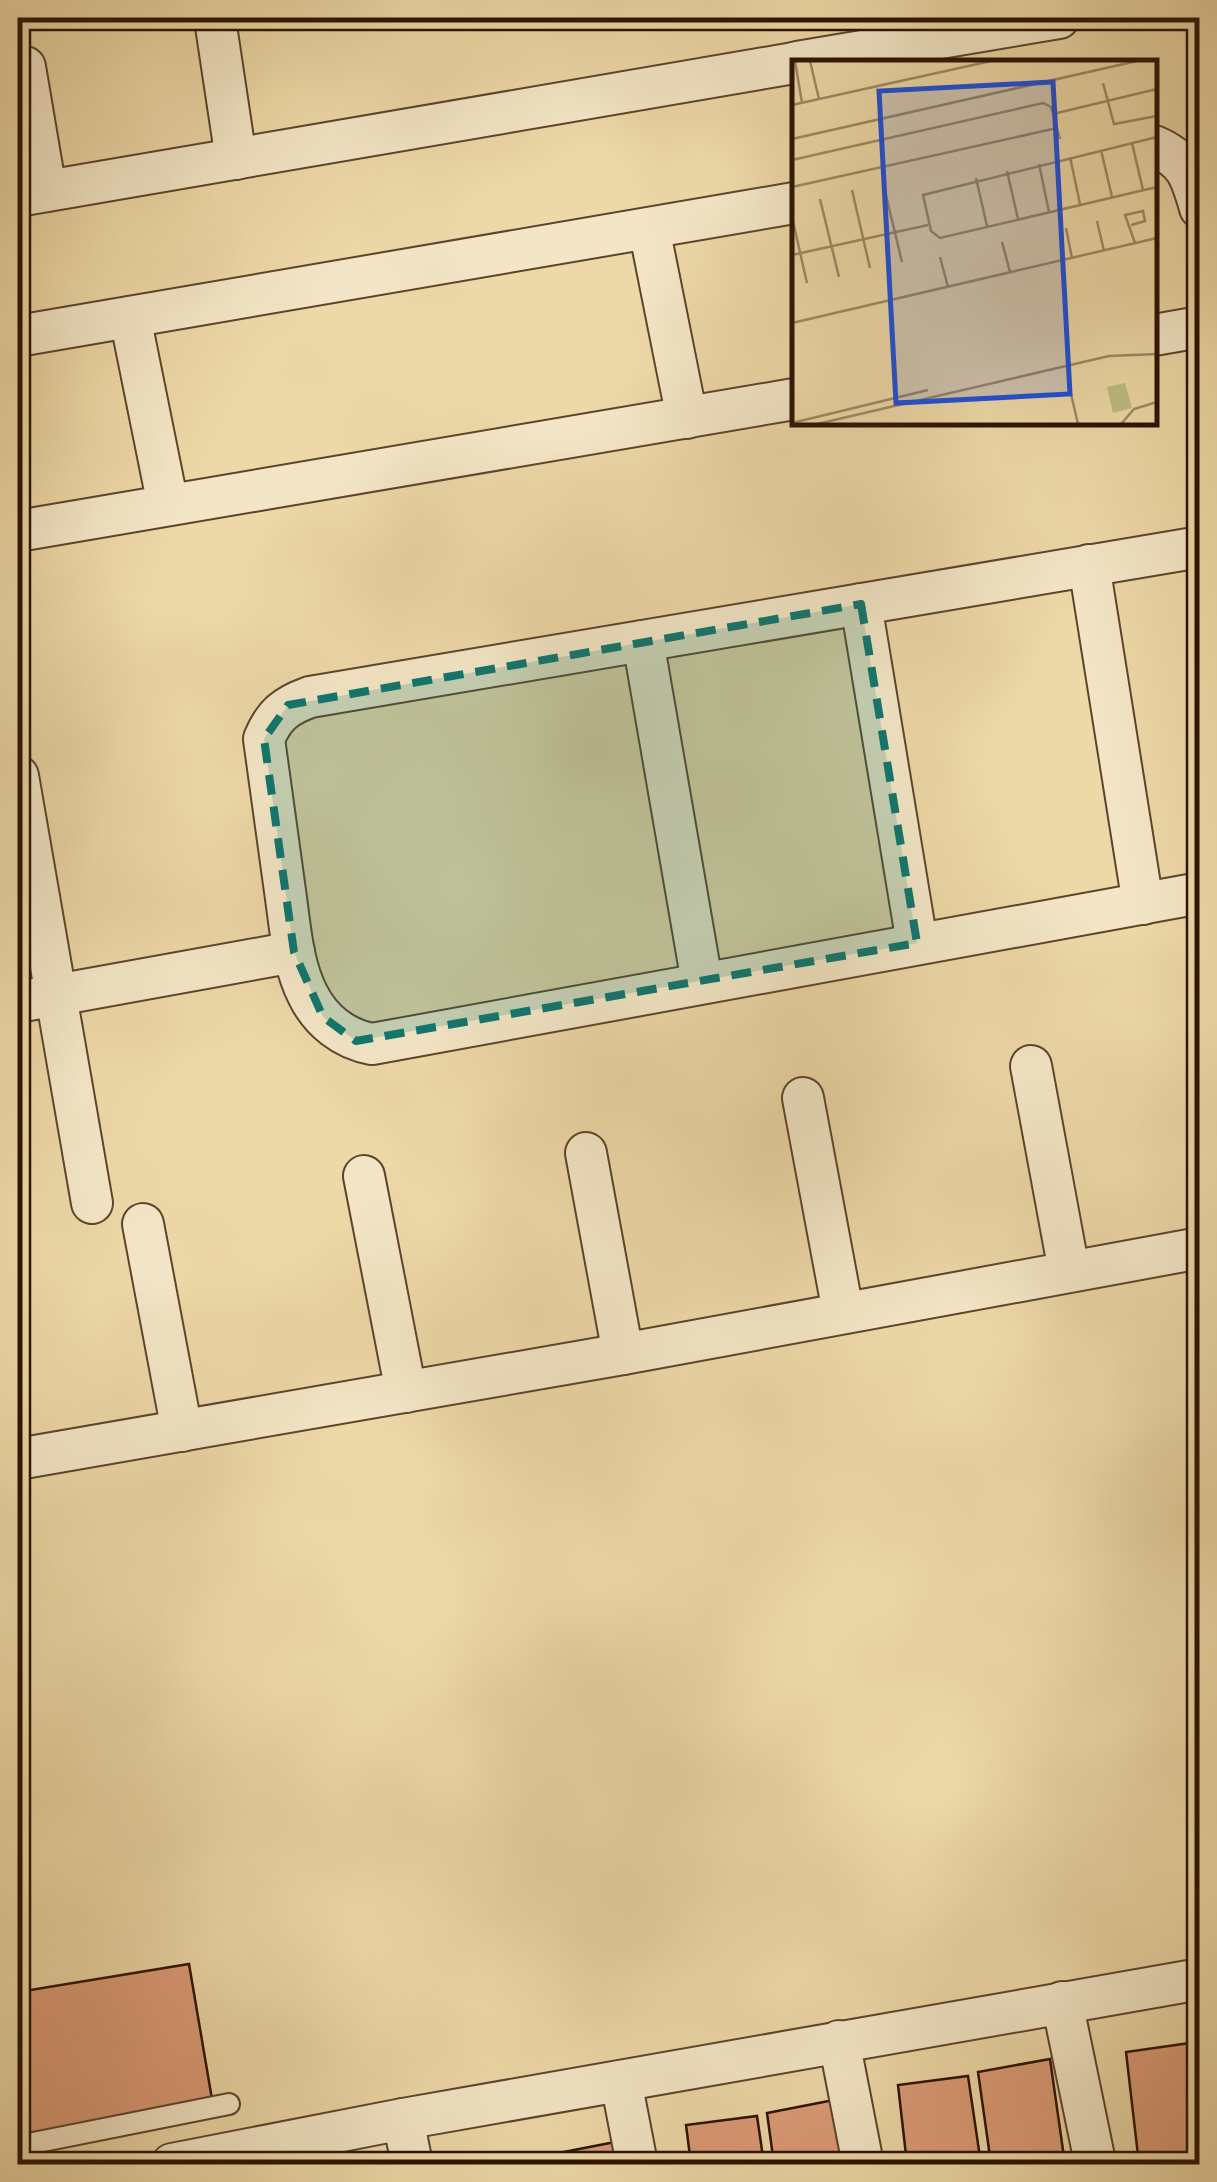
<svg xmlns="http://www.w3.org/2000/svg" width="1217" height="2182" viewBox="0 0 1217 2182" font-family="'Libre Caslon Text',serif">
<rect width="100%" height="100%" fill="#edd8a7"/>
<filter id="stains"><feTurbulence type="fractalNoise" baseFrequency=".002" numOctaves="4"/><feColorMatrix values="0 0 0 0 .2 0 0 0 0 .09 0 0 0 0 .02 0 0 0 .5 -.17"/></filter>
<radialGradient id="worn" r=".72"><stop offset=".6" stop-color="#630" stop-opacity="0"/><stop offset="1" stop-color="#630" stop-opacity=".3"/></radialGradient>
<!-- building -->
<g fill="#db9b77" stroke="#2b1303" stroke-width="2.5">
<path d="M189 1964 213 2105 18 2139V1992Z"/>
<path d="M1197 2042 1200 2164H1139L1126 2052Z"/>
<path d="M1050 2059 1065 2164H991L978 2072Z"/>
<path d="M968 2076 981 2164H907L898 2085Z"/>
<path d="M839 2099 848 2164H774L767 2113Z"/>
<path d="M757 2116 764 2164H691L686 2125Z"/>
<path d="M615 2142 618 2164H544L543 2156Z"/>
</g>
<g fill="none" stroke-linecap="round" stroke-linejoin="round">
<defs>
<path id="service" d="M18 2146 229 2104"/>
<g id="minor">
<path d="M216 26 236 159"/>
<path d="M797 62 1059 18"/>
<path d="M25 67 46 191"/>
<path d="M1154 146C1187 160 1191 177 1200 208"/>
<path d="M18 196 794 63"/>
<path d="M649 228 687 418"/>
<path d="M130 317 168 505"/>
<path d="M1154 335 1200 327"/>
<path d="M18 336 794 203"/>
<path d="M18 531 794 399"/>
<path d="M1200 547 310 697C285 706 274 715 264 739 271 789 278 840 285 891 290 925 292 964 308 995 321 1021 344 1039 372 1044L1200 893"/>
<path d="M1089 565 1143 904"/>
<path d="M861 604 917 943"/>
<path d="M643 641 702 982"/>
<path d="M18 776 92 1203"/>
<path d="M18 1002 294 952"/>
<path d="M1031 1066 1069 1271"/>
<path d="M803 1098 843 1312"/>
<path d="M586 1153 623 1354"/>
<path d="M364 1176 406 1392"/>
<path d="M143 1224 182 1431"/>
<path d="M18 1459 623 1354 1200 1248"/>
<path d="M1062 2002 1095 2162"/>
<path d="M839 2041 863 2164"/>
<path d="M621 2081 637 2164"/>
<path d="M403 2119 412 2164"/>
<path d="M172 2164 403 2119 1200 1979"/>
</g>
</defs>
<!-- service casing -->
<use href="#service" stroke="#5c442c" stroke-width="24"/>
<!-- minor casing -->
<use href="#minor" stroke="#5c442c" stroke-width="44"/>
<!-- service -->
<use href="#service" stroke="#f3e6c6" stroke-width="20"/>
<!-- minor -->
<use href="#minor" stroke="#f3e6c6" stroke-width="40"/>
</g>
<!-- marked area -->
<path fill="#0f766e" fill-opacity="0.2" stroke="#0f766e" stroke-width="8" stroke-dasharray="20 12" stroke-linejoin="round" d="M861 604 917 943 356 1041 323 1017 294 952 264 739 288 705Z"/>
<!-- overview -->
<g transform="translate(792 60)">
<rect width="365" height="365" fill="#edd8a7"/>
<path d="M333 323 340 348 321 353 315 327Z" fill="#bebd83"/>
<path fill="none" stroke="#9f8965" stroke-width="2.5" d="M3 1 10 43M18 1 27 39M311 23 322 64 365 56M0 45 199 1M261 54 365 29M365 77 131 135 139 171 148 178 365 127M0 79 345 1M340 83 351 130M309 90 320 137M278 97 288 144M0 100 251 43 259 47 268 79M247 104 257 152M215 111 226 159M184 118 195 166M91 123 110 202M0 127 265 68M60 130 78 208M28 139 47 217M0 157 15 223M305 161 312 191M339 165 353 161 351 151 333 155 343 183M274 168 280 198M210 182 218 212M0 195 136 165M148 197 156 227M0 263 365 178M279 334 286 364M0 363 136 330M25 364 317 296 365 294M329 364 342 349 365 342"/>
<path fill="#1d4ed8" fill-opacity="0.15" stroke="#1d4ed8" stroke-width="5" d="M261 22 278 334 104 343 87 31Z"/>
<rect width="365" height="365" fill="none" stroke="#2b1303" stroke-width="5"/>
</g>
<!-- margin -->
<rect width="1217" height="2182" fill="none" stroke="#edd8a7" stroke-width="60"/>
<rect x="20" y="20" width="1177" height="2142" fill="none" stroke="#2b1303" stroke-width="5"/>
<rect x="30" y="30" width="1157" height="2122" fill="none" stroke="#2b1303" stroke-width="2.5"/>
<rect width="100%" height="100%" filter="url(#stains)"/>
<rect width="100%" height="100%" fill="url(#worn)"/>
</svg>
